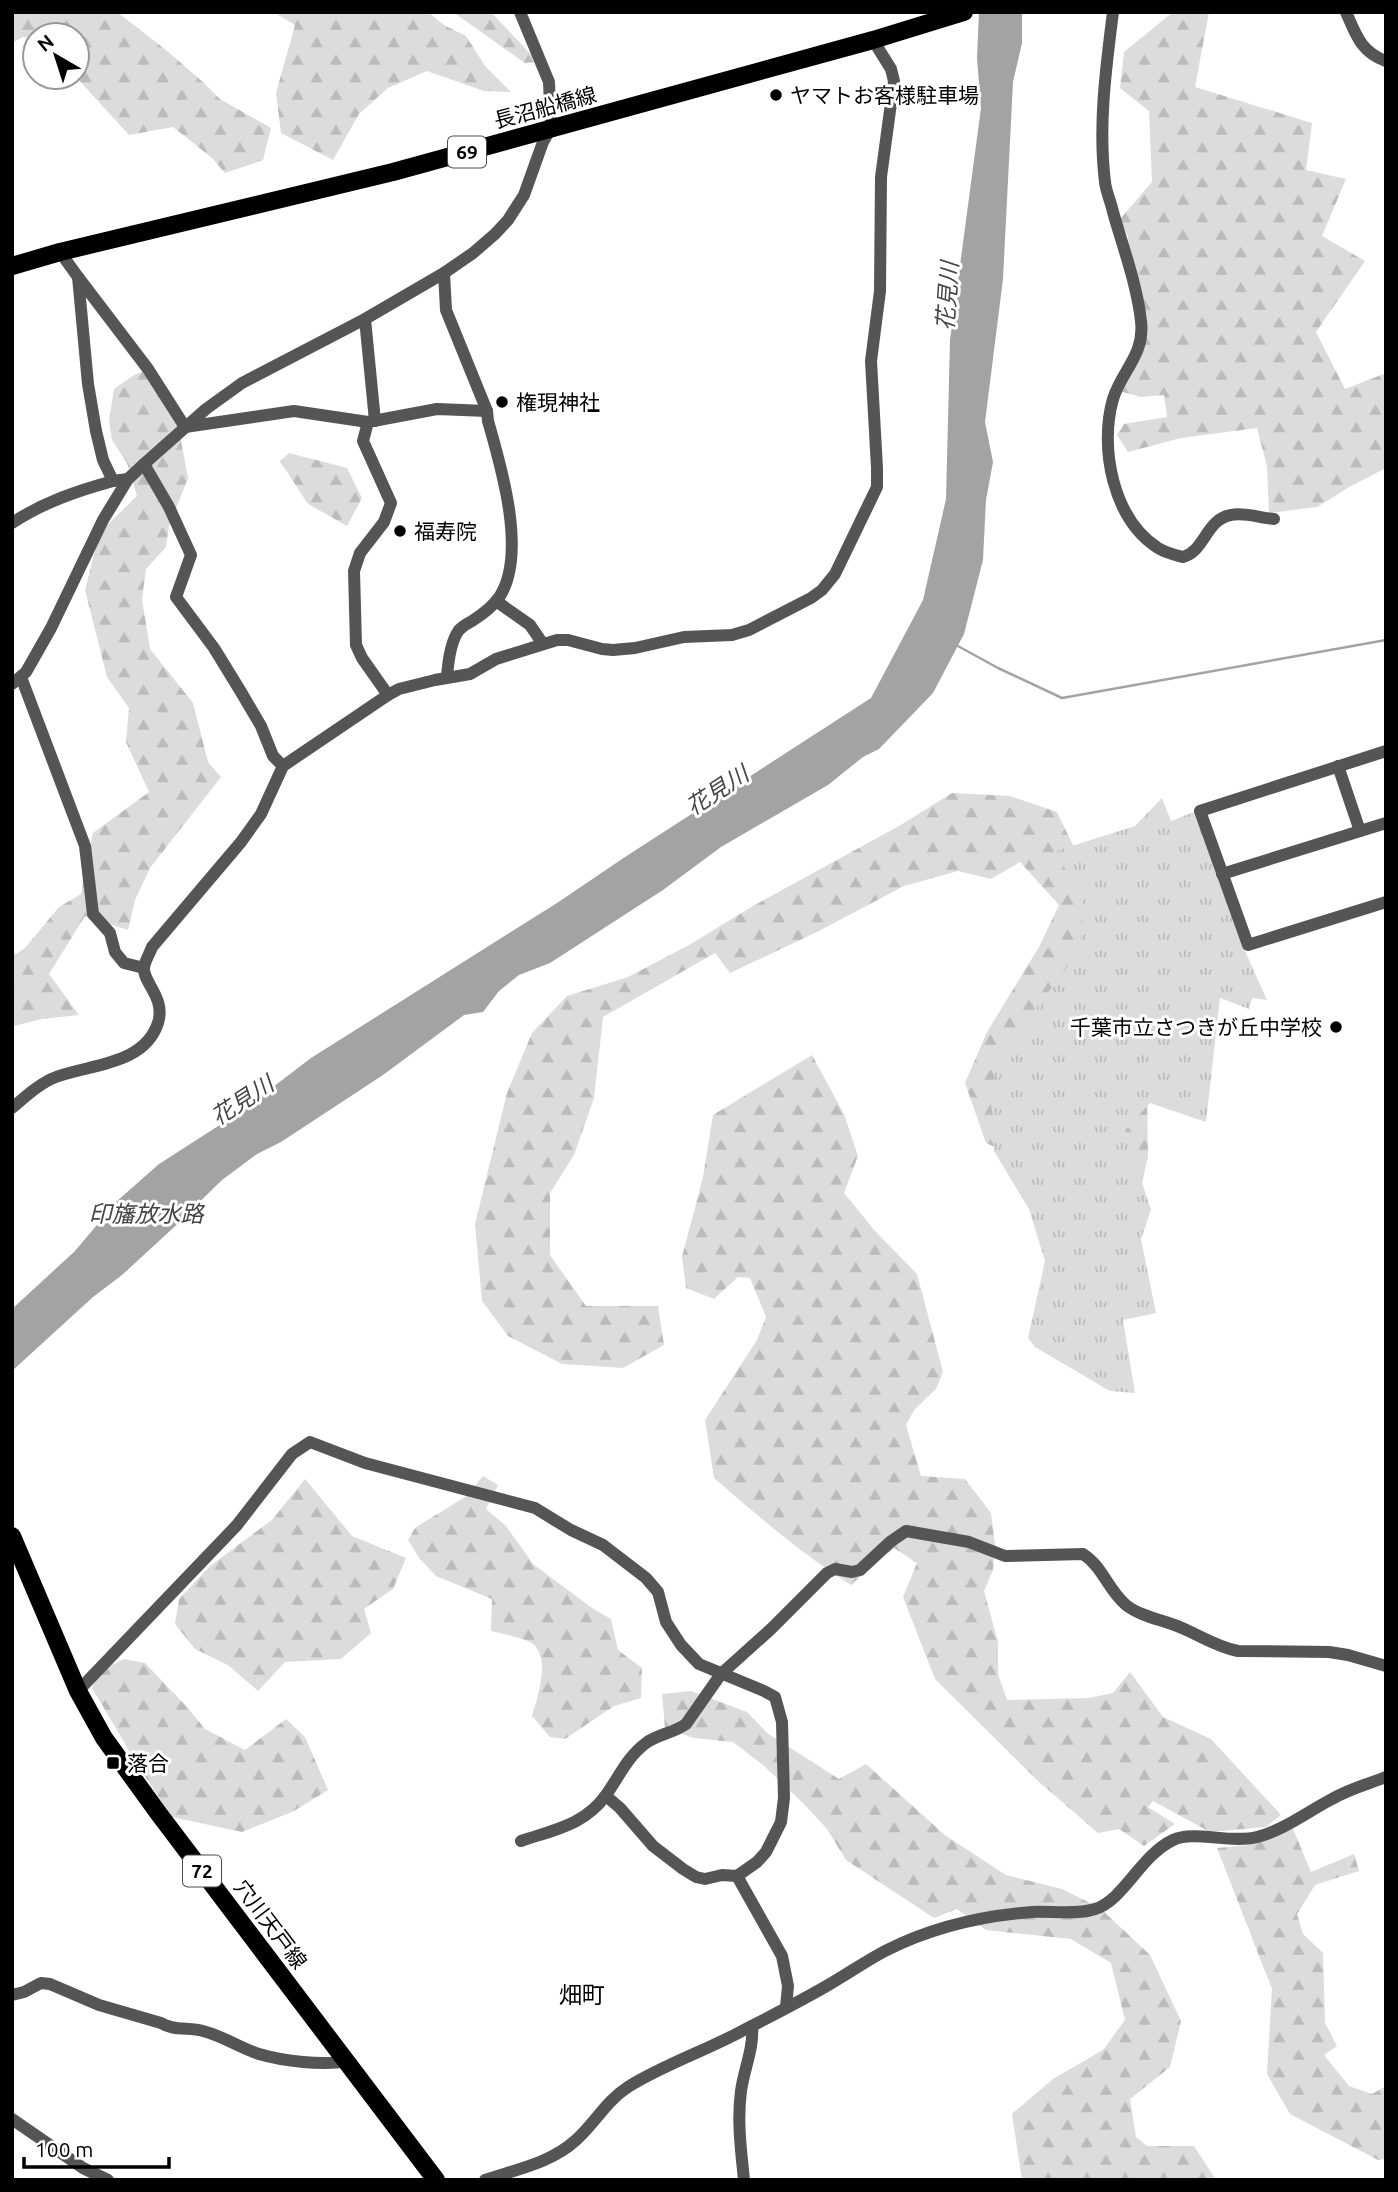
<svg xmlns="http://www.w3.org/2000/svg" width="1398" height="2192" viewBox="0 0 1398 2192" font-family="Ubuntu,'Noto Sans JP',sans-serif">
<defs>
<pattern id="forest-firs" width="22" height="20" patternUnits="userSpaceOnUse" patternTransform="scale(1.75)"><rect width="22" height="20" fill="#dcdcdc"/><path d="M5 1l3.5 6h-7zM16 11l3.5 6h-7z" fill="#bbb"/></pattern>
<pattern id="park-tufts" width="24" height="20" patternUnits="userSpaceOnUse" patternTransform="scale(1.75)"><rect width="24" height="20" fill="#dcdcdc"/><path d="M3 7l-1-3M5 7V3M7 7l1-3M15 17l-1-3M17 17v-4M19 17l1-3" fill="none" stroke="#bbb"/></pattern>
</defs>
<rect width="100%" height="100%" fill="#fff"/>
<!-- forest -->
<g fill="url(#forest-firs)">
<path d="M12 12H117L166 50 204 83 220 99 271 128 263 160 225 173 212 158 173 127 129 135 76 77 77 35H35V39L23 37 12 43Z"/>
<path d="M273 12H428L444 25 466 36 485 66 511 92 484 91 427 71 388 88 359 114 333 160 281 133 276 93 295 25Z"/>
<path d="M453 12H491L538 62 525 63Z"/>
<path d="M1173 12H1209L1195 87 1312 123 1306 170 1346 179 1322 236 1365 261 1316 332 1345 389 1386 373V468L1351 486 1317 507 1269 513 1267 466 1257 428 1181 438 1128 452 1117 435 1124 424 1167 417 1164 395 1141 397 1119 391 1143 349 1147 317 1130 256 1128 237 1120 219 1152 182 1149 111 1120 88 1124 52Z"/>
<path d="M145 371 178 425 188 478 169 526 166 547 146 569 142 599 150 649 193 703 208 762 221 777 150 868 135 900 128 930 85 916 49 974 79 1015 42 1019 14 1026 12 1029V952L16 954 25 948 59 907 81 894 93 833 149 792 126 742 129 708 107 677 85 590 100 532 137 496 127 463 112 440 109 421 114 389 134 375Z"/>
<path d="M289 453 347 468 362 498 347 526 308 504 280 461Z"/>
<path d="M952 793 1010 796 1057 812 1097 895 1147 1085 1148 1157 1130 1231 1031 1164 986 1143 965 1083 987 1032 1039 947 1059 905 1020 862 991 879 958 871 904 886 819 931 730 973 715 953 603 1017 594 1098 574 1155 550 1193V1255L586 1306H658L664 1345 623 1368 562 1364 508 1336 482 1301 475 1224 507 1093 532 1033 567 996 628 977 689 945 753 906 899 826Z"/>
<path d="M812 1055 844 1114 858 1156 844 1193 875 1231 917 1274 943 1372 936 1389 914 1410 906 1425 921 1476 965 1479 991 1513 995 1545 993 1570 984 1591 998 1642V1674L1007 1700 1089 1698 1113 1693 1130 1672 1163 1717 1211 1739 1281 1815 1266 1827 1210 1832 1153 1801 1148 1807 1175 1824 1144 1846 1119 1829 1098 1833 1038 1781 935 1679 903 1597 917 1563 894 1548 851 1585C802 1554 758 1516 714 1478L705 1420 757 1340 766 1317 750 1278 738 1277 714 1299 686 1288 682 1257 703 1177 713 1115Z"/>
<path d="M483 1476 498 1485 486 1509 506 1526 533 1564 592 1608 611 1619 618 1650 642 1668 641 1698 614 1706 565 1739 550 1737 532 1716C538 1696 553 1652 528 1641 516 1636 503 1634 491 1631L492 1599 436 1576 420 1559 408 1540 415 1528 468 1495Z"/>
<path d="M305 1479 352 1536 406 1558 393 1589 364 1609 371 1633 341 1659 285 1662 258 1691 228 1665 195 1649 175 1624 179 1599 210 1566 272 1520Z"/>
<path d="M124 1659 145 1663 187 1707 205 1729 245 1750 286 1719 305 1737 328 1790 294 1811 242 1832 172 1817 137 1764 92 1688 98 1672Z"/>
<path d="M691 1691 747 1712 767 1733 839 1779 866 1764 946 1836 1006 1875 1062 1889 1100 1908 1150 1955 1181 2021 1170 2067 1130 2099 1136 2137 1147 2146H1194L1216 2180H1022L1012 2114 1053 2079 1103 2050 1125 2020 1111 1963 1071 1939 986 1930 957 1909 934 1918 846 1860 827 1829 804 1804 763 1765 733 1742 694 1738 665 1728 662 1694Z"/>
<path d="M1293 1829 1311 1872 1354 1854 1359 1871 1315 1885 1297 1914 1303 1934 1323 1953 1325 2023 1337 2046 1324 2055 1349 2086 1372 2094 1386 2086V2159L1378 2160 1290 2114 1267 2074 1272 1989 1217 1848 1249 1845Z"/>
</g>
<!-- park -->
<path fill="url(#park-tufts)" d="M1162 798 1171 821 1196 811 1237 933 1267 1000 1252 998 1249 1009 1220 998 1206 1122 1150 1103 1125 1130 1151 1210 1141 1239 1156 1313 1123 1320 1135 1393 1110 1391 1035 1347 1028 1338 1045 1261 1029 1209 994 1151 991 1101 997 1060 1079 951 1084 905 1056 851 1135 826Z"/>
<!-- water -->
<path fill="#a3a3a3" d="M979 12H1022V43L1013 82 1003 279 985 422 993 462 986 500 983 560 964 634 933 693 879 749 863 757 828 785 721 847 663 890 550 963 519 975 499 991 483 1012 464 1015 383 1075 281 1142 257 1154 222 1180 171 1230 122 1275 93 1297 12 1371V1309L75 1251 117 1201 159 1164 243 1110 311 1058 557 903 625 857 871 698 923 600 946 499 950 340 981 108 977 58Z"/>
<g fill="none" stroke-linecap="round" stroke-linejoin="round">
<!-- stream -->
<path stroke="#a3a3a3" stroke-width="2.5" d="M956 645 998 668 1062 698 1386 640"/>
<!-- street -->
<g stroke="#555" stroke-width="12">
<path d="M1113 12C1106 68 1098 125 1105 182 1106 192 1111 202 1113 212 1123 247 1137 285 1141 321 1145 355 1122 370 1113 399 1099 448 1113 519 1158 548 1166 553 1175 555 1183 557 1205 551 1206 519 1231 515 1244 512 1261 518 1274 519"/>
<path d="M1346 12C1356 35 1361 52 1386 61"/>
<path d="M60 252 78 277 88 384 96 431 103 460 113 481 128 479"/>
<path d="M78 277 148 369 185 427 294 411 368 422"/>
<path d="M365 319 375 421"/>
<path d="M144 464 169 507 191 555 176 597 214 648 241 692 261 726 273 756 283 766"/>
<path d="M12 523C44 502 77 491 113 481"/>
<path d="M496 601 530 625 543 644"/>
<path d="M21 677 85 846 93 914 110 933 115 952 124 963 144 968"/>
<path d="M447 677C448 663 450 642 459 630 462 627 468 623 472 621 483 614 493 607 500 596 527 553 501 466 488 421L487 411 446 310 444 273 473 253 495 234 508 220 524 195 543 142 551 128 549 82 520 12"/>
<path d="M12 684 26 672 51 628 103 520 128 479 144 464 206 409 242 383 365 319 444 273"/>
<path d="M388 695 362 658 356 645 354 571 360 553 384 522 391 503 363 441 368 422 437 409 487 411"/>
<path d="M1386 751 1200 811 1248 945 1386 902"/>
<path d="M1338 766 1360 831"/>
<path d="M1222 874 1386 823"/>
<path d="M12 1108C25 1097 40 1083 56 1077 91 1064 144 1065 158 1023 166 997 142 982 144 967 145 961 150 953 152 947L241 842 261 814 283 766 388 695 399 689 435 680 470 674 496 659 557 640H568L602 649 613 650 635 648 684 637 732 635 749 630 811 598 822 590 835 574 877 487V468L871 361 880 291 881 177 894 81 891 69 873 40"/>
<path d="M78 1691 237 1525 292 1454 310 1442 365 1463 535 1508 571 1530 603 1545 646 1578 658 1592 666 1622 681 1645 699 1664 764 1691 775 1697 782 1722 784 1798 781 1822 766 1852 757 1862 737 1876 722 1875 705 1879 696 1877 683 1869 653 1846 620 1808 606 1796"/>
<path d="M521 1841C553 1830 585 1825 606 1795 619 1777 627 1757 646 1743 658 1734 674 1733 686 1724L721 1674 771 1629 827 1573 835 1569 852 1572 860 1570 890 1542 906 1531 969 1542 1005 1556 1083 1554C1103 1567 1108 1590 1126 1605 1141 1617 1164 1620 1182 1628 1201 1636 1217 1647 1238 1651L1329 1652 1348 1655 1386 1666"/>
<path d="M737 1876 782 1956 788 1986 786 2007"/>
<path d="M12 1995 24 1992 41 1983 50 1984 99 2005 161 2023C173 2031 190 2027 203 2031 223 2036 240 2048 259 2054 283 2061 323 2066 347 2061"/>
<path d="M12 2119 83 2168 108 2180"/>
<path d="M485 2180C517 2169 551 2163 576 2140 595 2123 606 2101 628 2087 663 2065 705 2051 742 2031 771 2016 801 2001 830 1984 849 1973 866 1961 885 1951 932 1927 979 1916 1032 1912 1051 1911 1078 1915 1095 1909 1124 1900 1140 1856 1173 1840 1194 1830 1231 1844 1257 1837 1284 1830 1307 1812 1332 1799 1349 1789 1368 1784 1386 1777"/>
<path d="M744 2180C741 2150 737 2121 741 2091 744 2069 754 2048 752 2026"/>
</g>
<!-- primary -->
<g stroke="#000" stroke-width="18">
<path d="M12 266 60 252 393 172 873 40 964 12"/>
<path d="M12 1536 78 1691 104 1738 159 1814 436 2180"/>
</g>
</g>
<!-- markers -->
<g fill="#000" stroke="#fff" stroke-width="2.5">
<circle cx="776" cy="95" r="7"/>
<circle cx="502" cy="402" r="7"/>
<circle cx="400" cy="531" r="7"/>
<circle cx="1336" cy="1027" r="7"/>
<rect x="106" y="1756" width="14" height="14" rx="3.5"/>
</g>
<g text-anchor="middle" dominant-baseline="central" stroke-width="6" stroke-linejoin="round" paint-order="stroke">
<!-- shield labels -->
<g fill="#fff" stroke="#4c4c4c" stroke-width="2">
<rect x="448" y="136.5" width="38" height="31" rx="5"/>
<rect x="183" y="1855.5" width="38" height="31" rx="5"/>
</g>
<g font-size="19" font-weight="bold" fill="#000">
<text x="467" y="152">69</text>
<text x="202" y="1871">72</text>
</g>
<!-- poi labels -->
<g font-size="21" fill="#000" stroke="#fff" text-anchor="start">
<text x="790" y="95">ヤマトお客様駐車場</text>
<text x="516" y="402">権現神社</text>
<text x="414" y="531">福寿院</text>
<text x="1322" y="1027" text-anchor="end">千葉市立さつきが丘中学校</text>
<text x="127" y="1763">落合</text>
</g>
<!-- street labels -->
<g font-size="21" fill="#000" stroke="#fff">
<text transform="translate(545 107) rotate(-15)">長沼船橋線</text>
<text transform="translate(271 1924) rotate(53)">穴川天戸線</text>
</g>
<!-- water labels -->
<g font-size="23" font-style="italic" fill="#444" stroke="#fff">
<text transform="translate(947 296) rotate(-86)">花見川</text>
<text transform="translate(717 790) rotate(-33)">花見川</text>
<text transform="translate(242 1100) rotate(-33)">花見川</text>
<text x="146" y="1213">印旛放水路</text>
</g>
<!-- neighbourhood labels -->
<g font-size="23" fill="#000" stroke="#fff">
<text x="582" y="1994">畑町</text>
</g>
</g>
<!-- border -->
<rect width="1398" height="2192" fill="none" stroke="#000000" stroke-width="28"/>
<!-- north arrow -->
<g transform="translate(56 56) rotate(321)"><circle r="33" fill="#ffffff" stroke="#999999" stroke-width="2"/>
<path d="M0-5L12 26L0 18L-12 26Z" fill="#000000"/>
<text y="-10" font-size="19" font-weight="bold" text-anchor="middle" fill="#000000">N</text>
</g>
<!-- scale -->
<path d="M24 2157v10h145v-10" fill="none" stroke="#000000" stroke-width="3.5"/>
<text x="35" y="2157" font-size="21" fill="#000000" stroke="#ffffff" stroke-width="5" paint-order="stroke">100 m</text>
</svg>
